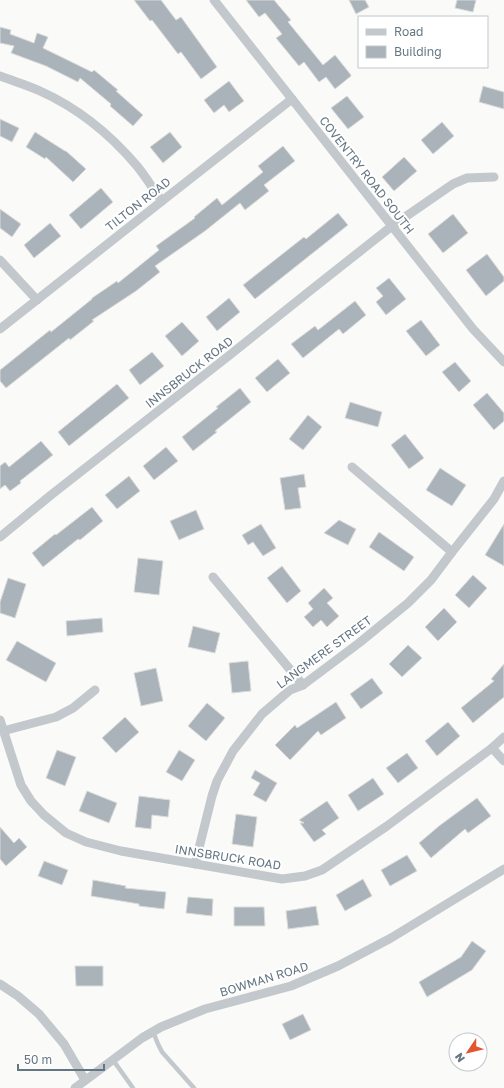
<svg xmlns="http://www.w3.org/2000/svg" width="504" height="1088" viewBox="0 0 504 1088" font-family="'Golos Text',sans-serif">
<rect width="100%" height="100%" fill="#fafaf8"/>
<!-- building -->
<g fill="#aab3b9" stroke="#dcdcda">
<path d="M134 0H161L176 20 181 17 217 67 201 79 181 52 178 54 152 20 150 21Z"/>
<path d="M246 0H274L291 20 288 22 323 65 335 55 351 75V76L335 89 326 77 319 82 304 62 299 66 276 38 282 34 265 13 259 17Z"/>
<path d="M349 0H365L369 7 356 14Z"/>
<path d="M457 0H476L473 12 455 8Z"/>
<path d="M0 27 11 30 10 34 34 43 37 33 48 37 43 48 92 72 94 70 118 90 116 91 143 115 133 126 110 106 111 104 80 78 78 82 46 66 11 53 14 46 0 43Z"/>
<path d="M229 81 244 101 229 112 224 105 214 113 204 100Z"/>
<path d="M483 86 504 92V109L479 102Z"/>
<path d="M347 96 364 117 348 129 331 108Z"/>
<path d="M0 119 19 128 12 142 0 136Z"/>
<path d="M442 122 454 136 433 154 421 140Z"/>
<path d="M35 132 65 151H66L86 169 73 182 46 157 45 159 26 147Z"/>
<path d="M170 132 182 147 163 163 150 147Z"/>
<path d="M283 146 295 161 264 185 269 191 245 210 240 203 205 231 155 266 160 272 136 291 92 320 94 321 70 340 69 338 6 388 0 381V370L50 330 51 332 92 299V298L117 281 118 283 159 250 156 246 195 218 194 217 217 198 222 205 263 172 258 166Z"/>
<path d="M404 157 417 171 394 191 382 177Z"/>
<path d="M101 188 113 202 81 229 69 215Z"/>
<path d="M0 209 21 224 12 237 0 228Z"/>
<path d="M338 213 348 225 255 299 243 285 304 237 306 239Z"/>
<path d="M453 214 468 233 443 253 428 234Z"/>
<path d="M50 223 61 236 34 258 24 245Z"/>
<path d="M487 254 504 277V281L486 296 466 270Z"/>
<path d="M389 278 406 299 386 315 376 302 383 296 376 288Z"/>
<path d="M229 298 240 312 217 331 206 317Z"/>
<path d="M355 301 366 315 343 334 339 329 303 358 291 344 315 326 318 330Z"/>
<path d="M421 320 440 345 426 356 406 331Z"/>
<path d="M182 322 199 341 182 356 165 336Z"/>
<path d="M152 352 164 366 140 385 129 370Z"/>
<path d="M278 359 290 373 267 392 255 378Z"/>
<path d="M455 362 471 381 459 392 442 372Z"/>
<path d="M117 384 129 398 69 446 58 432Z"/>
<path d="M240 388 251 402 215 431 217 432 193 451 182 437 218 408 216 407Z"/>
<path d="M487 393 504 413V421L494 430 473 405Z"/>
<path d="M350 402 382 412 378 427 345 418Z"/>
<path d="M308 415 322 427 303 450 289 439Z"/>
<path d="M405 434 424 458 409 469 391 445Z"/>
<path d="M41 441 53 455 20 481 21 483 10 491 5 485 0 489V466L5 462 9 467Z"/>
<path d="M166 447 178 461 154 480 143 466Z"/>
<path d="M440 468 466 485 452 506 426 490Z"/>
<path d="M304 474 306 487 298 488 301 508 285 510 280 478Z"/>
<path d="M129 476 140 491 117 509 105 495Z"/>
<path d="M92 507 103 521 80 540 78 539 43 567 32 553 55 534 56 535Z"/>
<path d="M196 510 204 529 179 540 170 521Z"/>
<path d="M339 520 356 529 348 545 324 533Z"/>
<path d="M261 524 276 548 263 556 253 542 248 545 242 535Z"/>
<path d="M504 524V566L485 555Z"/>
<path d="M379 532 414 557 404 571 369 547Z"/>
<path d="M138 558 163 561 159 595 134 592Z"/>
<path d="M282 566 301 591 287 603 267 578Z"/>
<path d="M473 575 487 588 469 608 455 595Z"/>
<path d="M8 578 26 584 15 618 0 613V602Z"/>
<path d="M324 588 333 598 327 603 339 616 327 627 321 620 313 627 304 617 313 609 308 603Z"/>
<path d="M444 608 457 622 438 641 425 627Z"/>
<path d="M102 618 103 632 67 636 66 621Z"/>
<path d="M193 626 220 633 215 653 188 647Z"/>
<path d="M17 641 56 663 46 682 6 660Z"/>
<path d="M408 645 422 658 402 677 389 664Z"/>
<path d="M248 661 251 691 232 693 229 663Z"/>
<path d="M504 664V697L473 723 461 708 494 681 491 679Z"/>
<path d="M156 668 163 701 141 706 134 673Z"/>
<path d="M372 678 383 693 361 709 350 694Z"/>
<path d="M336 702 346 718 321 735 318 731 290 760 275 745 295 725 297 728Z"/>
<path d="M207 703 225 718 206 741 188 726Z"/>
<path d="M125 717 139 732 116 753 102 738Z"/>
<path d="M448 722 460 736 437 756 425 741Z"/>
<path d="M57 750 76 757 65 786 46 778Z"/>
<path d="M179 750 195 760 182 781 166 772Z"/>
<path d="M407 753 418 768 398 783 386 768Z"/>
<path d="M255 770 277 783 266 802 253 795 260 783 251 778Z"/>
<path d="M373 778 384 794 358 811 348 795Z"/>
<path d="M87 791 117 803 109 823 79 811Z"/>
<path d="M139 796 170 800 168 817 152 815 151 829 135 827Z"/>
<path d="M477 798 491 816 468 833 465 829 431 858 419 843 439 826Z"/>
<path d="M327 801 339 818 322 830 326 834 314 842 300 823H304L299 820Z"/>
<path d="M236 814 257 817 253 847 232 844Z"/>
<path d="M0 827 14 843 19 838 27 847 6 866 0 859Z"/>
<path d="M407 855 417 871 390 886 381 870Z"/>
<path d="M44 861 68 870 62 885 38 876Z"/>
<path d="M363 879 372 896 345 911 336 895Z"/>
<path d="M93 880 126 886 125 888 166 892 164 909 139 906V904L91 896Z"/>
<path d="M188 897 213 899 212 916 186 913Z"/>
<path d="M316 906 319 925 288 929 286 911Z"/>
<path d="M234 907H264L265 926H234Z"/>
<path d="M472 941 486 951 472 970 427 997 419 982 461 957Z"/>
<path d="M75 966H103V986H76Z"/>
<path d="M303 1014 311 1030 290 1040 282 1024Z"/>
</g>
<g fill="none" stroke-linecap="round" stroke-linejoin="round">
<!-- lane -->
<g stroke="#c3c8cc" stroke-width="4.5">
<path d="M153 1032 158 1044 162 1052 194 1088"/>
<path d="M113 1060 133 1088"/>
</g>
<!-- street -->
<g stroke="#c3c8cc" stroke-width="9">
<path d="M214 0 473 329 504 362"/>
<path d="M0 76C13 81 27 85 40 91 78 108 110 134 137 166 146 177 153 189 162 201"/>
<path d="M0 260 37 300"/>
<path d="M0 329 162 201 292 99"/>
<path d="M352 467 452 552"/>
<path d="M0 537 51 495 231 354 311 290 392 226 453 184 467 178 494 177"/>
<path d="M213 577 303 685"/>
<path d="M0 720 21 785 31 801 44 815 66 833 86 842 121 851 282 879 305 876 322 870 387 826 492 748 504 737"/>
<path d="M3 731 56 717 73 708 95 690"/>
<path d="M492 748 504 761"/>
<path d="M195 864 212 796 217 781 233 751 262 714 290 690 303 685 359 643 408 603 431 580 452 552 494 499 504 481"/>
<path d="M0 984 18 996 39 1014 64 1044 85 1080"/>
<path d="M75 1088 142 1038 161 1027 205 1009 291 986 338 966 391 938 504 869"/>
</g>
</g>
<g text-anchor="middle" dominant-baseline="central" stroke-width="4" stroke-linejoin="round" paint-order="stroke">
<!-- street labels -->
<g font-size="12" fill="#657683" stroke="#fff">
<text transform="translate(367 175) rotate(52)">COVENTRY ROAD SOUTH</text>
<text transform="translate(138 204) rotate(-38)">TILTON ROAD</text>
<text transform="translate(189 372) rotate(-38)">INNSBRUCK ROAD</text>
<text transform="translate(324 652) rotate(-36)">LANGMERE STREET</text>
<text transform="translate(228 857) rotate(9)">INNSBRUCK ROAD</text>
<text transform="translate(264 979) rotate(-17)">BOWMAN ROAD</text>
</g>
</g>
<!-- legend -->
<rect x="358" y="16" width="130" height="52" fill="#ffffff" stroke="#c1c8cd"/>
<rect x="366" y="29" width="20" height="6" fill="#c3c8cc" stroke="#c1c8cd"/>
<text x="394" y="36" font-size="12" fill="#657683">Road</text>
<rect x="366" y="46" width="20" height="12" fill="#aab3b9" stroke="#c1c8cd"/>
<text x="394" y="56" font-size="12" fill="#657683">Building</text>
<!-- north arrow -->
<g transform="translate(468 1052) rotate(235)"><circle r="19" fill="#ffffff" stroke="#c1c8cd"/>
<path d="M0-3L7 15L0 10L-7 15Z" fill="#e4572e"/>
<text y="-6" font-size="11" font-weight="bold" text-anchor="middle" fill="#657683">N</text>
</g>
<!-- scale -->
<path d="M18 1064v6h86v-6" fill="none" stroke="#657683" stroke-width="2"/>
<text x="24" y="1064" font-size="12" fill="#657683" stroke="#ffffff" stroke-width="3" paint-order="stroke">50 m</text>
</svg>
